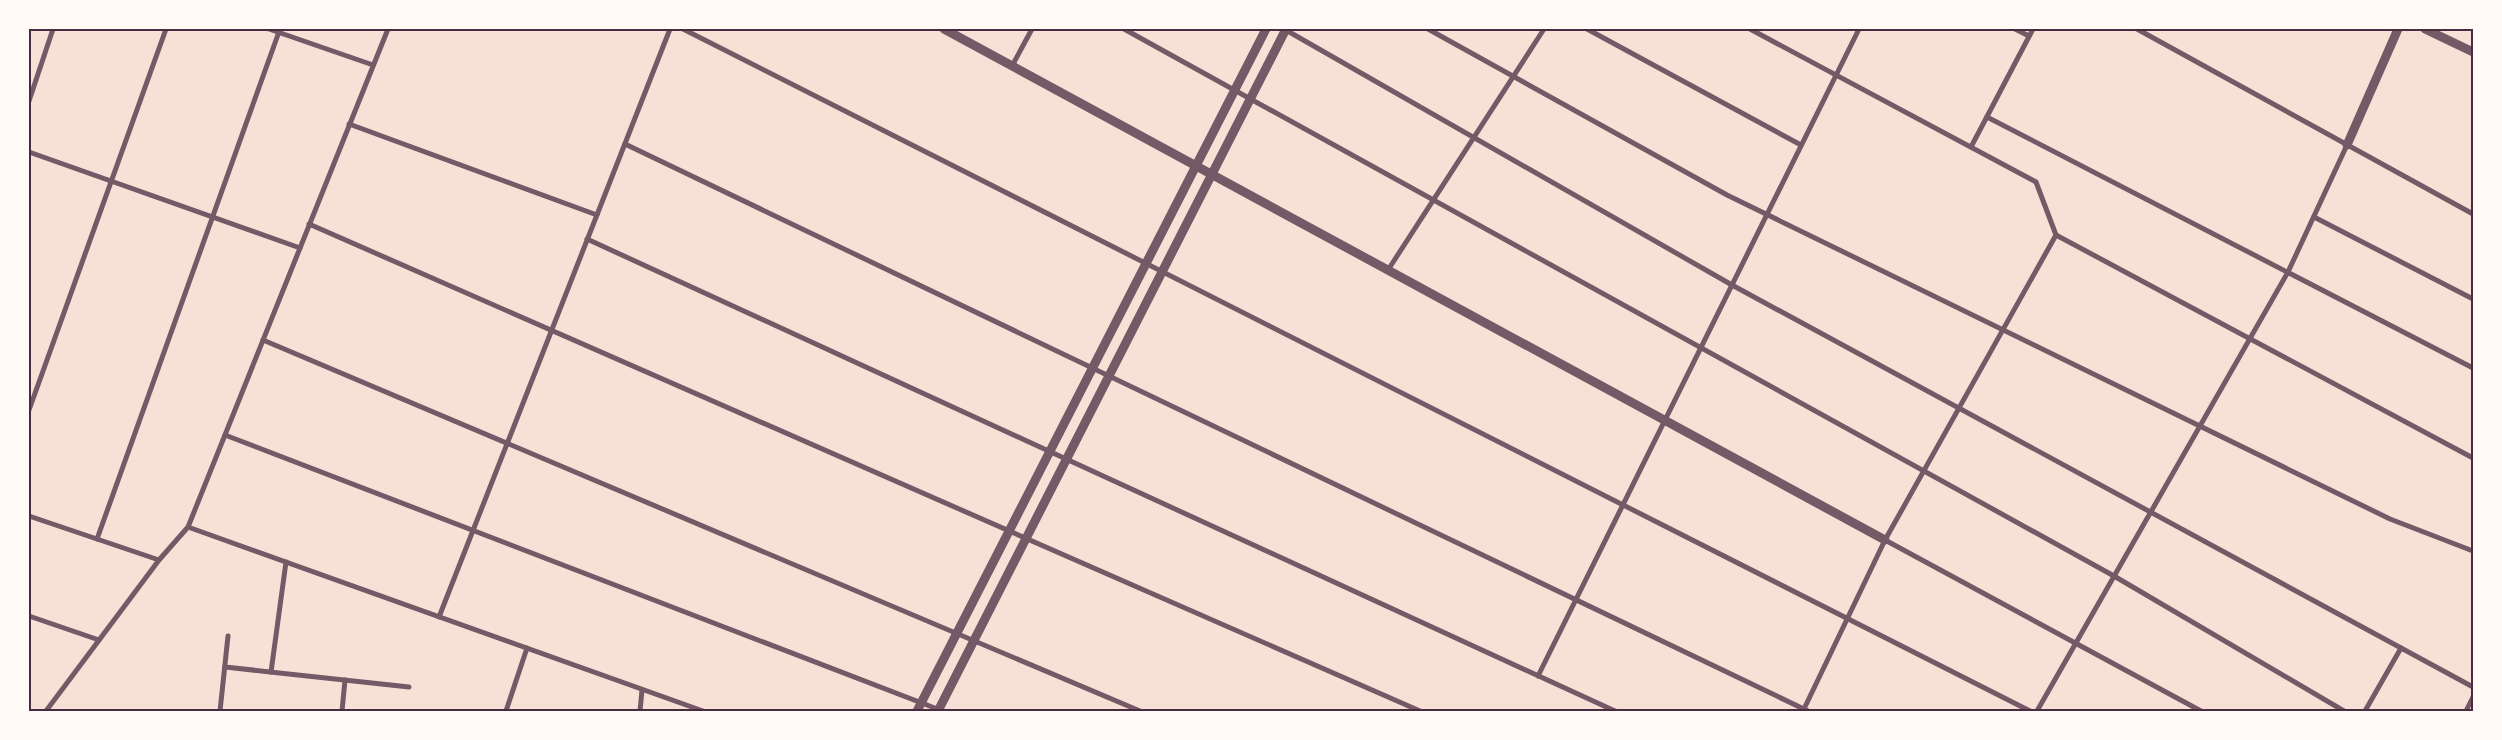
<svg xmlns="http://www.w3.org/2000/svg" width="2502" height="740" viewBox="0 0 2502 740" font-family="'DM Sans',sans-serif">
<rect width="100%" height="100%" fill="#f7e1d7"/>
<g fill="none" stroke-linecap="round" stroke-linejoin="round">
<!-- minor -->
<g stroke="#755966" stroke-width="5">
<path d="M269 29 373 65"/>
<path d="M683 29 2030 711"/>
<path d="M1124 29 2114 576 2344 711"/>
<path d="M1284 29 1732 285 2473 687"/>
<path d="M1428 29 1727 195 2390 519 2473 551"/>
<path d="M1587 29 1801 145"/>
<path d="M1750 29 2036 182 2056 235 2473 458"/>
<path d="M2015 29 2029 36"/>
<path d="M2137 29 2473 214"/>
<path d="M1012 66 1032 29"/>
<path d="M29 101 53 29"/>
<path d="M1987 117 2473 368"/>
<path d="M349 124 597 215"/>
<path d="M625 144 1808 711"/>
<path d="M1971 147 2033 29"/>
<path d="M29 152 300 248"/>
<path d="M2314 217 2473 299"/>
<path d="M309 224 1420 711"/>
<path d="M587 239 1615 711"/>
<path d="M1388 270 1544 29"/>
<path d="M263 340 1140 711"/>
<path d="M29 410 166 29"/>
<path d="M225 435 940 710"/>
<path d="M29 516 159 560"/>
<path d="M188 527 703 711"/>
<path d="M97 539 280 29"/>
<path d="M1885 540 2201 711"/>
<path d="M29 616 99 640"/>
<path d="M439 617 670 29"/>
<path d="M225 667 409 687"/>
<path d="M271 672 286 562"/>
<path d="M1538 676 1859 29"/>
<path d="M46 711 159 560 188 527 388 29"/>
<path d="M220 711 228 636"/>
<path d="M342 711 345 680"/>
<path d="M506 711 527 648"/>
<path d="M640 711 642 690"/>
<path d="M1803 711 1885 540 2056 235"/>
<path d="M2037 711 2288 272 2347 145"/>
<path d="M2365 711 2401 648"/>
<path d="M2466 711 2473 697"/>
</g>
<!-- tertiary -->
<g stroke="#755966" stroke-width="9">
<path d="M944 29 1885 540"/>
<path d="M2425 29 2473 52"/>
<path d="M2347 145 2398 29"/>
<path d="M917 711 1266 29"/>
<path d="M938 711 1286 29"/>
</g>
</g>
<!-- border -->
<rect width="2502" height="740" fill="none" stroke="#fffaf5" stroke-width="60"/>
<rect x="30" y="30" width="2442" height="680" fill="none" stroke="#4a2c40" stroke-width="2"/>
</svg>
